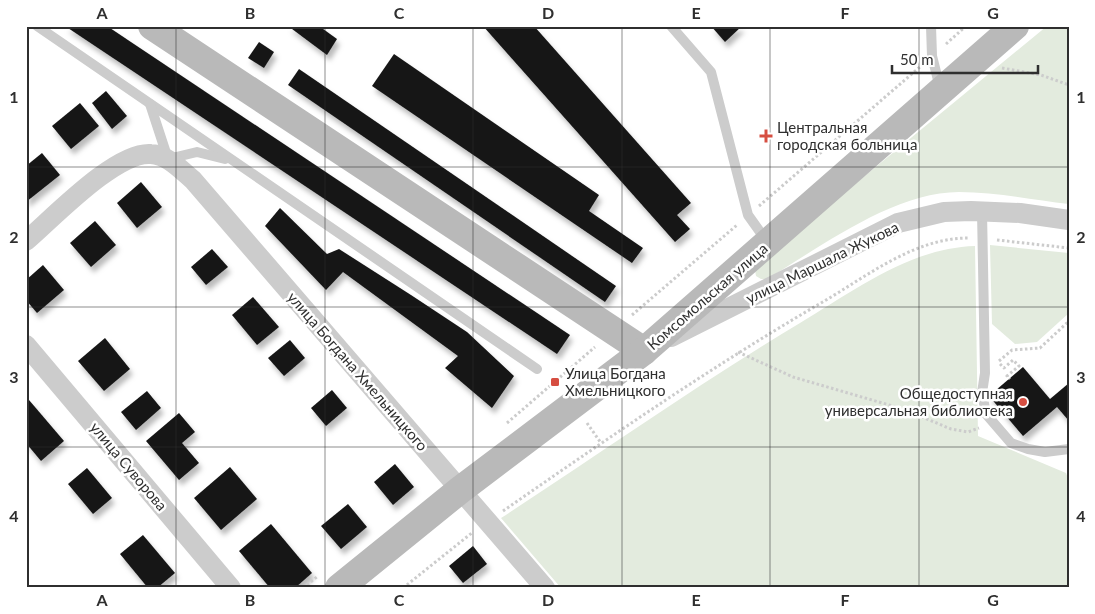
<svg xmlns="http://www.w3.org/2000/svg" width="1095" height="614" viewBox="0 0 1095 614" font-family="Lato,sans-serif">
<defs>
<filter id="shadow"><feDropShadow dx="3" dy="5.5" stdDeviation="2.5" flood-color="#0004"/></filter>
</defs>
<rect width="100%" height="100%" fill="#fff"/>
<!-- green -->
<g fill="#e3ebde">
<path d="M1047 26H1069V204C1033 200 996 192 959 192 894 192 822 246 767 279H761L756 276 755 270 759 263Z"/>
<path d="M990 245 1069 253V313L1037 342 1015 344 992 324Z"/>
<path d="M975 246 978 436 1066 473 1069 481V588H561L501 518C601 453 698 384 800 323 855 290 910 248 975 246Z"/>
</g>
<!-- building -->
<g fill="#161616" filter="url(#shadow)">
<path d="M65 26H107L570 335 557 354Z"/>
<path d="M288 26H319L337 39 327 55Z"/>
<path d="M483 26H534L691 203 677 215 690 229 675 242Z"/>
<path d="M711 26H742L725 42Z"/>
<path d="M259 42 274 52 264 68 248 58Z"/>
<path d="M394 54 599 195 589 211 643 248 632 263 372 86Z"/>
<path d="M299 69 616 286 605 302 288 85Z"/>
<path d="M106 91 127 116 112 129 92 103Z"/>
<path d="M80 103 99 126 71 149 52 126Z"/>
<path d="M42 153 60 175 26 202V166Z"/>
<path d="M141 182 162 207 137 228 117 203Z"/>
<path d="M280 208 327 254 339 249 411 295 467 332 514 376 492 408 445 368 458 356 343 272 326 290 265 226Z"/>
<path d="M95 221 116 245 91 267 70 243Z"/>
<path d="M212 249 228 267 206 285 191 267Z"/>
<path d="M43 265 64 290 37 313 26 300V280Z"/>
<path d="M253 297 279 327 257 345 232 315Z"/>
<path d="M105 338 130 369 104 391 78 361Z"/>
<path d="M290 340 305 358 284 376 268 358Z"/>
<path d="M1023 367 1050 399 1069 383V421L1057 407 1023 436 989 396Z"/>
<path d="M332 390 347 408 326 426 311 408Z"/>
<path d="M147 391 161 408 136 430 121 412Z"/>
<path d="M29 400 64 441 41 461 26 443V403Z"/>
<path d="M179 413 195 432 182 443 199 463 179 480 146 441Z"/>
<path d="M395 464 414 487 393 505 374 482Z"/>
<path d="M230 467 257 499 221 530 194 498Z"/>
<path d="M87 468 112 498 93 514 68 484Z"/>
<path d="M348 504 367 527 341 549 321 526Z"/>
<path d="M271 524 312 573 295 588H270L239 551Z"/>
<path d="M143 535 175 573 157 588H148L120 554Z"/>
<path d="M473 546 487 564 463 583 449 566Z"/>
</g>
<g fill="none" stroke-linecap="round" stroke-linejoin="round">
<!-- path -->
<g stroke="#ccc" stroke-width="3" stroke-dasharray="2.5 2.5" stroke-linecap="butt">
<path d="M946 44 966 26"/>
<path d="M1002 68 1041 75 1069 85"/>
<path d="M759 206 921 66"/>
<path d="M997 240 1069 248"/>
<path d="M632 315 737 225"/>
<path d="M738 352 793 377 903 409 951 429 968 432 979 428"/>
<path d="M999 361 1012 350 1040 348 1069 321"/>
<path d="M1000 364 1004 368 1013 360 1019 366 1007 376 1010 379"/>
<path d="M507 423 595 347"/>
<path d="M587 423 601 443"/>
<path d="M503 511C607 439 711 367 821 303 866 277 914 238 968 238"/>
<path d="M303 588 318 576"/>
<path d="M403 588 473 532"/>
</g>
<!-- lane -->
<g stroke="#ccc" stroke-width="10">
<path d="M37 26 537 369"/>
<path d="M671 26 711 72 748 215 768 243"/>
<path d="M931 26 932 56 940 88"/>
<path d="M150 104 168 159 197 152 225 159"/>
<path d="M982 211 985 373 982 393 986 414 1011 443 1028 449 1045 452 1069 449"/>
</g>
<!-- street -->
<g stroke="#ccc" stroke-width="20">
<path d="M26 241C53 218 116 151 151 154 168 155 181 170 193 180L545 588"/>
<path d="M671 337 898 223 944 212 971 211 1020 213 1069 220"/>
<path d="M26 345 231 588"/>
</g>
<!-- secondary -->
<g stroke="#b9b9b9" stroke-width="28">
<path d="M152 26 644 351"/>
<path d="M339 588 460 490 644 351 1015 26"/>
</g>
</g>
<!-- grid -->
<path fill="none" stroke="#2f2f2f" stroke-width="1" stroke-opacity="0.55" d="M176 26V588M325 26V588M473 26V588M622 26V588M770 26V588M919 26V588M26 167H1069M26 307H1069M26 447H1069"/>
<!-- markers -->
<g fill="#d64e41" stroke="#fff" stroke-width="2">
<path d="M763.5 128.5h5v5h5v5h-5v5h-5v-5h-5v-5h5z"/>
<rect x="550" y="377" width="10" height="10" rx="2.5"/>
<circle cx="1023" cy="402" r="5"/>
</g>
<g text-anchor="middle" dominant-baseline="central" stroke-width="5" stroke-linejoin="round" paint-order="stroke">
<!-- poi labels -->
<g font-size="15" fill="#2f2f2f" stroke="#fff" text-anchor="start">
<text x="777" y="127">Центральная<tspan x="777" dy="17">городская больница</tspan></text>
<text x="565" y="373">Улица Богдана<tspan x="565" dy="17">Хмельницкого</tspan></text>
<text x="1013" y="393" text-anchor="end">Общедоступная<tspan x="1013" dy="17">универсальная библиотека</tspan></text>
</g>
<!-- street labels -->
<g font-size="15" fill="#2f2f2f" stroke="#fff">
<text transform="translate(822 262) rotate(-26)">улица Маршала Жукова</text>
<text transform="translate(707 296) rotate(-41)">Комсомольская улица</text>
<text transform="translate(358 371) rotate(49)">улица Богдана Хмельницкого</text>
<text transform="translate(129 466) rotate(50)">улица Суворова</text>
</g>
</g>
<!-- border -->
<rect width="1095" height="614" fill="none" stroke="#ffffff" stroke-width="55"/>
<!-- scale -->
<path d="M892 65v8h146v-8" fill="none" stroke="#2f2f2f" stroke-width="2.5"/>
<text x="900" y="65" font-size="15" fill="#2f2f2f" stroke="#ffffff" stroke-width="4" paint-order="stroke">50 m</text>
<rect x="28" y="28" width="1040" height="558" fill="none" stroke="#2f2f2f" stroke-width="2"/>
<g font-size="16" text-anchor="middle" font-weight="bold" fill="#2f2f2f">
<text x="102" y="19">A</text>
<text x="250" y="19">B</text>
<text x="399" y="19">C</text>
<text x="548" y="19">D</text>
<text x="696" y="19">E</text>
<text x="845" y="19">F</text>
<text x="993" y="19">G</text>
<text x="14" y="103">1</text>
<text x="1081" y="103">1</text>
<text x="14" y="243">2</text>
<text x="1081" y="243">2</text>
<text x="14" y="383">3</text>
<text x="1081" y="383">3</text>
<text x="14" y="522">4</text>
<text x="1081" y="522">4</text>
<text x="102" y="606">A</text>
<text x="250" y="606">B</text>
<text x="399" y="606">C</text>
<text x="548" y="606">D</text>
<text x="696" y="606">E</text>
<text x="845" y="606">F</text>
<text x="993" y="606">G</text>
</g>
</svg>
